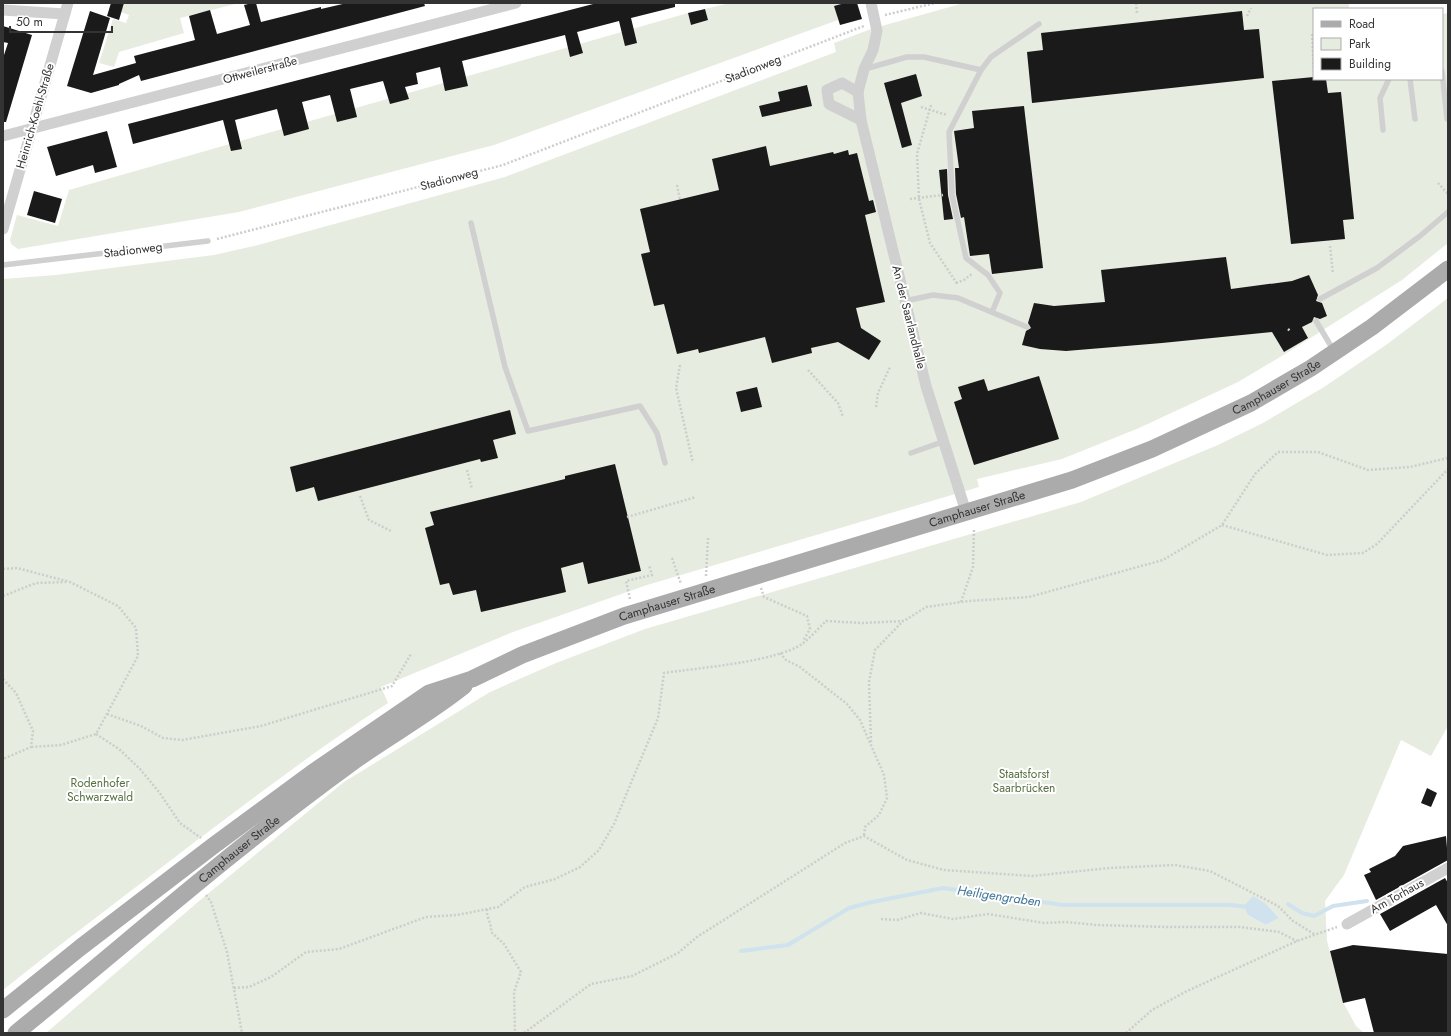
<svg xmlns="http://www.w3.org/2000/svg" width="1451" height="1036" viewBox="0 0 1451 1036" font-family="Jost,sans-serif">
<rect width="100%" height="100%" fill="#fff"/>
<!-- green -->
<g fill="#e6ecdf" fill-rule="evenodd">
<path d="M123 3H239L180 18 184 33 119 52 114 67 99 63 113 19 126 23 129 15 121 12 124 5Z"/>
<path d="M730 3H857L860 12 494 145 239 212 18 249 11 244 10 240 17 215 58 226 69 190 688 13 691 25 708 20 705 9Z"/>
<path d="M1349 3V9H1314V79H1442V14L1448 13V243L1402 280 1285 354 1238 382 1139 428 1062 459 977 479 979 487 647 585 513 632 381 687 388 703C320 747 256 796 192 844 129 893 65 940 3 990V279L56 275 214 255 258 245 505 177 836 52 834 43 871 29 964 3Z"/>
<path d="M1448 298V726L1431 756 1401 740 1344 875 1325 901 1327 941 1343 1002 1356 1026 1364 1033H46L199 901 344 782 490 692 556 663 645 629 1081 502 1218 445 1263 423 1324 387 1386 345ZM1266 904 1279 918 1266 925 1248 915Z"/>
</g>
<!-- water -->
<path fill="#cfe2ee" d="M1253 896 1266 904 1279 918 1266 925 1248 915 1244 906Z"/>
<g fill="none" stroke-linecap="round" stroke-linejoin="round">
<!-- stream -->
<g stroke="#cfe2ee" stroke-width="4">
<path d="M1288 904 1302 913 1314 916 1333 906 1367 901"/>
<path d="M741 951 788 945 849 908 872 902 943 888 1063 905H1231L1248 907"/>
</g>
</g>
<!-- building -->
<g fill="#1a1a1a">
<path d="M111 3H124L119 20 107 16Z"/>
<path d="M252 3H256L261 22 321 7V9L347 3H424L425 6 141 81 139 75 119 84V85L91 93 67 86 90 11 110 18 93 75 136 63 134 56 195 40 189 16 210 10 217 34 250 25 244 5Z"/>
<path d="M597 3H675V7L631 18 637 43 625 46 619 21 577 32 583 53 570 57 565 35 462 61 468 86 445 91 440 67 416 73 418 84 405 87 409 99 390 104 383 81 350 89 357 117 337 122 330 95 302 102 309 129 284 136 277 109 235 120 242 149 231 151 223 120 133 144 128 124Z"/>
<path d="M845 3H857L862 19 840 25 834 6Z"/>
<path d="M705 9 708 20 691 25 688 13Z"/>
<path d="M1242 11 1244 30 1259 29 1264 78 1032 103 1027 52 1043 50 1041 33Z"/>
<path d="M3 26 32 35 6 122H3V58L8 43 3 42Z"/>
<path d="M916 74 922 96 901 103 912 145 902 148 884 83Z"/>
<path d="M1314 77V79H1326L1328 93 1341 92 1354 219 1343 220 1345 239 1291 244 1272 81Z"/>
<path d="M807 85 812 106 762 117 759 106 780 101 778 92Z"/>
<path d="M1024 106 1043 268 992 274 989 254 970 256 964 217 961 218 956 194 955 168H959L954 131 974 128 972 111Z"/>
<path d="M107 131 117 167 95 173 93 165 56 176 47 147Z"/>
<path d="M766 146 770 166 833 152 834 154 848 150 849 155 857 153 869 201 873 200 876 212 865 215 885 302 856 308 861 328 881 341 869 360 838 342 811 348 812 353 772 363 765 337 699 353 698 349 677 354 664 304 654 306 641 254 650 252 640 209 719 190 712 159Z"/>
<path d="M947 169 948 195 953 219 944 220 939 170Z"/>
<path d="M34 191 62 199 55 223 27 215Z"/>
<path d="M1226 257 1231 289 1292 281 1309 275 1318 295 1316 301 1322 303 1327 316 1320 319 1314 317 1312 322 1302 327 1308 338 1284 352 1272 332 1162 343 1066 351 1040 349 1022 345 1026 331 1031 328 1028 323 1034 303 1054 306 1105 302 1101 270Z"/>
<path d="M1039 376 1059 439 974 465 954 402 962 399 958 387 984 379 988 391Z"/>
<path d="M757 387 762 407 741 412 736 392Z"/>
<path d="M510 410 516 434 493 440 498 458 481 462 480 459 318 501 314 487 296 492 290 467Z"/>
<path d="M615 464 641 571 588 584 583 562 561 568 566 592 481 612 476 590 453 595 449 583 440 585 425 528 434 525 430 512 565 479V476Z"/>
<path d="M1427 788 1437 793 1431 807 1421 803Z"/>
<path d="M1446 836 1448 860 1376 900 1364 875 1371 872 1369 869 1395 856 1403 846Z"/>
<path d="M1445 878 1448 883V926L1436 905 1390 931 1380 914Z"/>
<path d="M1353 945 1448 954V1033H1374L1365 998 1343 1003 1330 951Z"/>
</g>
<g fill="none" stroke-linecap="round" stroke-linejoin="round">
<!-- path -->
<g stroke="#cdcdcd" stroke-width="2.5" stroke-dasharray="2 2" stroke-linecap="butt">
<path d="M1136 3 1137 14"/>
<path d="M885 15 935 3"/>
<path d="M1247 16 1251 8"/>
<path d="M1312 34 1314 72"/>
<path d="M931 105 917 154 919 199 930 243 958 285"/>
<path d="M921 107 947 115"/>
<path d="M1438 183 1448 194"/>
<path d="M677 185 680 200"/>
<path d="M910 199 943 195"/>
<path d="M217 239 503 165 864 26"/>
<path d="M1330 246 1333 274"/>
<path d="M956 283 964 280 973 273"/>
<path d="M1288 329 1290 331"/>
<path d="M680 365 676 388 693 463"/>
<path d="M808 370 838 403 843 417"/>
<path d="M876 407 878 393 890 367"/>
<path d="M467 470 472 489"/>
<path d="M360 496 369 520 391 531"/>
<path d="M627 517 696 497"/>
<path d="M1222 525 1327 555 1363 553 1377 544 1448 469"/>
<path d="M672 558 681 584"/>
<path d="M3 569 17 568 70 582 118 606 136 628 138 656 96 734 61 745 31 747"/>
<path d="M706 576 708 538"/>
<path d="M761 588 764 597 807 616 810 629 803 641"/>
<path d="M3 596 36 583 66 582"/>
<path d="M630 599 626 581 652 575 649 565"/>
<path d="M961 602 973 567 974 529"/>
<path d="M780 653 786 660 800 667 847 704 860 720 884 775 887 798 879 815 865 827 864 836"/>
<path d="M3 679 16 693 33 731 31 747 3 759"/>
<path d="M107 714 141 726 163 738 182 740 261 726 392 686 411 654"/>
<path d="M96 734 119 749 140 769 159 792 180 823 201 838"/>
<path d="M871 742 869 682 875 650 903 621"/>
<path d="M206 895 211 902 227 952 242 1033"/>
<path d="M487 909C486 918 492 923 491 932L504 944 521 972 514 992 515 1033"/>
<path d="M881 919 897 920 921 913 953 919 988 914 1044 923 1066 922 1097 925 1167 927H1241L1279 932 1297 941"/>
<path d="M234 988 249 987 271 977 306 952 339 949 426 917 457 915 498 907 525 887 555 879 580 867 599 850 614 824 658 718 664 673C698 668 775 662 802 644 810 638 818 629 826 621L862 623 904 621 926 607 969 601 1029 597 1163 560 1222 525 1255 474 1278 452H1318L1368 470 1410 467 1448 458"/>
<path d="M524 1033 591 984 632 976 678 953 697 937 845 843 864 836 907 860 944 870 1032 876 1109 868 1175 865 1210 871 1278 906 1293 921 1314 934"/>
<path d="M1126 1033 1152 1010 1187 991 1297 941 1337 927"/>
</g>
<!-- lane -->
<g stroke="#d0d0d0" stroke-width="5.5">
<path d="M865 69 907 57H924L981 70"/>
<path d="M1442 71 1447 119"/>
<path d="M1410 79 1415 119"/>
<path d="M1383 130 1380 98 1389 79"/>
<path d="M471 223 505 367 528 431 640 406 657 433 665 463"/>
<path d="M3 265 208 241"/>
<path d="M1320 299 1377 268 1420 236 1448 212"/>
<path d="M905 301 933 295 958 298 1027 327"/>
<path d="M992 312 1000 293 988 275 966 258 952 195 949 132 981 70 991 57 1039 24"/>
<path d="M1316 321 1334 351"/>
<path d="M911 453 942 442"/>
</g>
<!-- street -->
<g stroke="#d0d0d0" stroke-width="11">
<path d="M871 3 877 31 873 50 864 69 858 92 861 120 926 386 966 512"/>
<path d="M3 10 65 14"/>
<path d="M858 92 842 83 827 90 829 104 861 120"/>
<path d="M3 136 516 3"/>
<path d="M3 229 68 3"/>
<path d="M1347 924 1448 868"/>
</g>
<!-- primary -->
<g stroke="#ababab" stroke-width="17">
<path id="s1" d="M3 1010 81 947 213 846 312 773 429 693 472 679 522 655 624 616 1072 480 1152 449 1251 403 1311 368 1372 327 1448 269"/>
<path id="s2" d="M16 1033C127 943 234 848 350 764 387 737 428 715 464 686"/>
</g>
</g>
<g text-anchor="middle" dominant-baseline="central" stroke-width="4" stroke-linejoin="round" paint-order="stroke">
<!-- street labels -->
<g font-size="12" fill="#333" stroke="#fff">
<text transform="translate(753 69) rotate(-21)">Stadionweg</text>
<text transform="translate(260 70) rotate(-15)">Ottweilerstraße</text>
<text transform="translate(35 116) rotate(-74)">Heinrich-Koehl-Straße</text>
<text transform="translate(449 179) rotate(-15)">Stadionweg</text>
<text transform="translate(133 250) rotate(-7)">Stadionweg</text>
<text transform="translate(909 317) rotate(76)">An der Saarlandhalle</text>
<text stroke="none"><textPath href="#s1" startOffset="1434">Camphauser Straße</textPath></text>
<text stroke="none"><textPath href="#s1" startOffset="1110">Camphauser Straße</textPath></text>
<text stroke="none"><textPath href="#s1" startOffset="786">Camphauser Straße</textPath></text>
<text stroke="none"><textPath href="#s2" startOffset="289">Camphauser Straße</textPath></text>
<text transform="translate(1397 896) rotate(-29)">Am Torhaus</text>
</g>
<!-- park labels -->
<g font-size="12" fill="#56703f" stroke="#fff">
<text x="1024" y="774">Staatsforst<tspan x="1024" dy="14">Saarbrücken</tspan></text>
<text x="100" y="783">Rodenhofer<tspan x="100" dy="14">Schwarzwald</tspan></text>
</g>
<!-- water labels -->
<g font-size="13" font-style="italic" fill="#3f7597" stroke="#fff">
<text transform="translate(999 896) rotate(8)">Heiligengraben</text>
</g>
</g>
<!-- border -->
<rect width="1451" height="1036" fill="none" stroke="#333333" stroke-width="8"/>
<!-- legend -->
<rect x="1313" y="8" width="130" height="72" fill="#ffffff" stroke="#adadad"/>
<rect x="1321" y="21" width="20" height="6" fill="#ababab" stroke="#adadad"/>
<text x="1349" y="28" font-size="12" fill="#333333">Road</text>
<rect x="1321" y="38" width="20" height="12" fill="#e6ecdf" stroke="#adadad"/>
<text x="1349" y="48" font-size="12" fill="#333333">Park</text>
<rect x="1321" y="58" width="20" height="12" fill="#1a1a1a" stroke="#adadad"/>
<text x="1349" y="68" font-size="12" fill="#333333">Building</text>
<!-- scale -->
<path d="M10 26v6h102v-6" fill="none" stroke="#333333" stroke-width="2"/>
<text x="16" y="26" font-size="12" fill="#333333" stroke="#ffffff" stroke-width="3" paint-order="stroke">50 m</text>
</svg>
